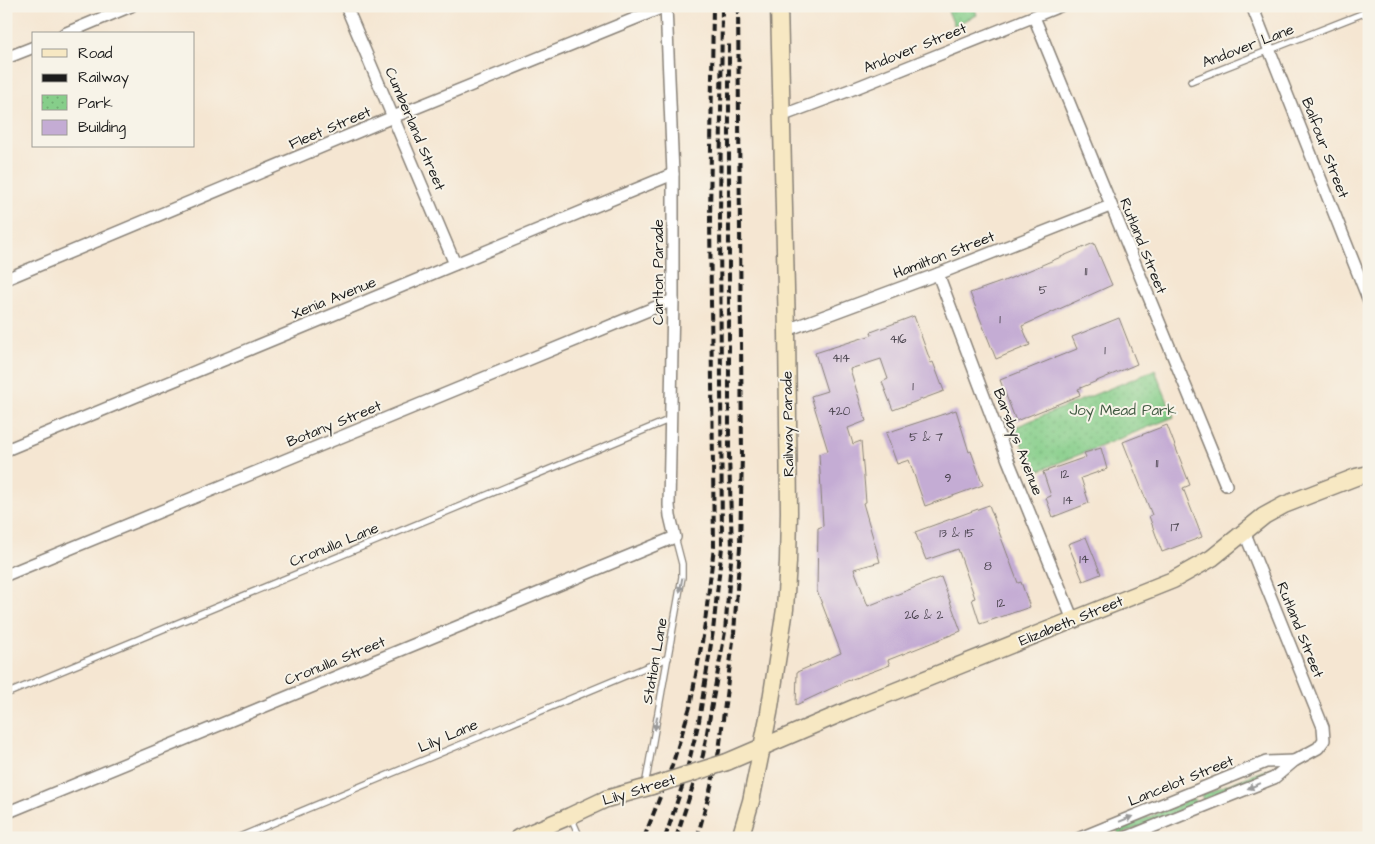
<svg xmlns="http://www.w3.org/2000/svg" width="1375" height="844" viewBox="0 0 1375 844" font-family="'Architects Daughter',sans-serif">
<defs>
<pattern id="park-dots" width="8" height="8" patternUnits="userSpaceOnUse" patternTransform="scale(1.25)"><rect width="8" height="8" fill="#86ce8a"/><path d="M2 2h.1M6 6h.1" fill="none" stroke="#73b076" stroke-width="1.8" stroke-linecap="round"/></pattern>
</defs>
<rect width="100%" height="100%" fill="#f7f3e8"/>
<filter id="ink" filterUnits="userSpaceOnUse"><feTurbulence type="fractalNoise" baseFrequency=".02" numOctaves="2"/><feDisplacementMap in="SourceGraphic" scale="10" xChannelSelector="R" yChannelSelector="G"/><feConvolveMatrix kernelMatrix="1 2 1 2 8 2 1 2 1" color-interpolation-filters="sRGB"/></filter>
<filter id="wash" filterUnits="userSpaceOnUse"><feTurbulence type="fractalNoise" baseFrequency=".0096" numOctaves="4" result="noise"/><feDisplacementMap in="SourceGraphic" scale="20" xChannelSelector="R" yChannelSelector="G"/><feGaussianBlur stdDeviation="1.12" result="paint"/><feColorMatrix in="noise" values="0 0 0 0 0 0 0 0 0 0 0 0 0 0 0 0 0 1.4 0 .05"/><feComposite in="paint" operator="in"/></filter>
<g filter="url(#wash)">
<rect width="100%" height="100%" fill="#f5e6d2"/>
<!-- park -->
<g fill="url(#park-dots)" stroke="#517553">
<path d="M946 6H974L977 15 954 25Z"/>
<path d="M1155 370 1174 417 1033 473 1015 427Z"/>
<path d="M1270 768 1272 773 1203 800 1201 795Z"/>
<path d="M1194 798 1197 804 1119 835 1117 830Z"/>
</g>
<g id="blocks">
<!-- building -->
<g fill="#c4acd4">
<path d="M1094 243 1112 285 1022 326 1030 345 996 359 970 293 1004 281Z"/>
<path d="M914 316 931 363 933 362 944 391 893 410 882 382 888 379 881 359 850 369 866 421 848 428 853 444 861 441 866 502 863 503 880 562 854 569 868 606 941 577 961 631 888 660 890 665 847 681 796 705 797 672 841 653 817 591 818 528 823 526 819 454 828 451 811 396 827 391 815 353 872 335 871 332Z"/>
<path d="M1119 318 1137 364 1078 389 1080 395 1016 421 1000 380 1077 349 1072 337Z"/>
<path d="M956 410 969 452 971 451 983 485 925 506 909 460 897 464 886 433Z"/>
<path d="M1167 425 1190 485 1183 488 1202 537 1162 552 1149 516 1152 515 1123 442Z"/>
<path d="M1101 448 1107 469 1081 478 1089 503 1053 517 1046 498 1051 496 1043 472 1086 457 1084 453Z"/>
<path d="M989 505 1018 583 1021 582 1030 607 980 624 972 599 975 598 958 549 926 560 915 532Z"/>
<path d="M1086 537 1101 574 1083 581 1068 544Z"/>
</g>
</g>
</g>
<g filter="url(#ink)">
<use href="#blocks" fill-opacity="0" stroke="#888177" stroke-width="1"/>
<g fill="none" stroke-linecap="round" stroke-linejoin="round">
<defs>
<g id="lane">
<path d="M1191 81 1369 11"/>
<path d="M6 694 671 419"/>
<path d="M645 786 682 577V564L675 537"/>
<path d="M571 817 580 838"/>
<path d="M237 838 668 658"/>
</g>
<g id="street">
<path d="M346 6 455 264"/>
<path d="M1252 6 1369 301"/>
<path d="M1034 17 1226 485"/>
<path d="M64 34 131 6"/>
<path d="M6 58 34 47"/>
<path d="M781 116 858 87 1060 6"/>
<path d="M938 274 1008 460 1073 620"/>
<path d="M6 279 393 117 666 6"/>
<path d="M787 330 938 274 1110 206"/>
<path d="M6 450 673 174"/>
<path d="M6 575 673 300"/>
<path d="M6 813 675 537 670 516 669 505 673 300V174L666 6"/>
<path d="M1080 838 1266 762 1294 761"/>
<path d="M1125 838 1274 778 1294 761 1318 748 1324 740 1323 727 1244 531"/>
</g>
<g id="secondary">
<path d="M727 762 863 704 1173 580 1212 558 1264 516 1284 505 1356 477 1369 474"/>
<path d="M518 838 570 816 606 799 652 786"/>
<path d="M740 838 751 801 769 713 785 609 788 562 789 512 787 330 779 6"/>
</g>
</defs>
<!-- lane casing -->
<use href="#lane" stroke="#888177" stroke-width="8"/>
<!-- street casing -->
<use href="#street" stroke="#888177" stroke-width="14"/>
<!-- secondary casing -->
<use href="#secondary" stroke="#888177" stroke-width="19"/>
<!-- lane -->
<use href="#lane" stroke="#fff" stroke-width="5.5"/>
<!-- street -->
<use href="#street" stroke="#fff" stroke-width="11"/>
<!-- secondary -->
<use href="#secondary" stroke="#f7e8c3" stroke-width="16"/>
<!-- rail -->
<g stroke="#1c1c1c" stroke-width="4" stroke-dasharray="8 4" stroke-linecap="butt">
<path d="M644 838 672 766 690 707 704 631 714 547 710 220 713 6"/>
<path d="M665 838 684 781 699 721 713 631 722 547 720 220 722 6"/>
<path d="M676 838 703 755 711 710 725 632 732 548 729 456V41"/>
<path d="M697 838 710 791 719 751 734 633 740 547 742 453 738 6"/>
</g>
<defs>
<path id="secondary-bridge" d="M652 786 727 762"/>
</defs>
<!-- secondary-bridge casing -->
<use href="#secondary-bridge" stroke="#888177" stroke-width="19" stroke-linecap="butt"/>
<!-- secondary-bridge -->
<use href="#secondary-bridge" stroke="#f7e8c3" stroke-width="16"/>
</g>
<!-- one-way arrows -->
<defs><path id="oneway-solid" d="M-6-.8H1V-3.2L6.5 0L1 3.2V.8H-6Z" transform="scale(1.25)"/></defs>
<g fill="#999">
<use href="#oneway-solid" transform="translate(681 585) rotate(100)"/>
<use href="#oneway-solid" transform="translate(656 723) rotate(100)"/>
<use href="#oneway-solid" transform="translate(1254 786) rotate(158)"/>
<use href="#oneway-solid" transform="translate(1126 819) rotate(-22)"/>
</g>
</g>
<g text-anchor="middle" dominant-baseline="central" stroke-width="4" stroke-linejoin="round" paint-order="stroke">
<!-- number labels -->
<g font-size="12" fill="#46404a">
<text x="1086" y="271">11</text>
<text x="1043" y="290">5</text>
<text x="1000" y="319">1</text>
<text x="898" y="339">416</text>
<text x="1105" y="350">1</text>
<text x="841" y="358">414</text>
<text x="913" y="386">1</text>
<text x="839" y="411">420</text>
<text x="926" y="437">5 &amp; 7</text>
<text x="1157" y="463">11</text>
<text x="1065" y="474">12</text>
<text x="948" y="478">9</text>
<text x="1068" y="500">14</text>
<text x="1175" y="527">17</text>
<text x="957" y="533">13 &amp; 15</text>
<text x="1084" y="559">14</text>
<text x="988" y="566">8</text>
<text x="1001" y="603">12</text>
<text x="924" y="615">26 &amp; 2</text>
</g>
<!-- street labels -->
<g font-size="15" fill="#1c1c1c" stroke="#f7f3e8">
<text transform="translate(1248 46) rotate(-21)">Andover Lane</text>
<text transform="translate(915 48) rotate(-22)">Andover Street</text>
<text transform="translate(330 128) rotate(-23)">Fleet Street</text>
<text transform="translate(415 129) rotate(67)">Cumberland Street</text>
<text transform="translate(1325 148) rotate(69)">Balfour Street</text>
<text transform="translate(1143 246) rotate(68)">Rutland Street</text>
<text transform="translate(944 255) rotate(-21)">Hamilton Street</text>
<text transform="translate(658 272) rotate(-90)">Carlton Parade</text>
<text transform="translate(334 298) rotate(-22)">Xenia Avenue</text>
<text transform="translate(334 424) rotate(-22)">Botany Street</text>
<text transform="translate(788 424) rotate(-91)">Railway Parade</text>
<text transform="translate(1018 442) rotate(69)">Barsbys Avenue</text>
<text transform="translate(334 545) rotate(-22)">Cronulla Lane</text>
<text transform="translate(1071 621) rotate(-22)">Elizabeth Street</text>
<text transform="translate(1300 630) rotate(68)">Rutland Street</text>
<text transform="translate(335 661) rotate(-22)">Cronulla Street</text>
<text transform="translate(655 661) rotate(-80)">Station Lane</text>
<text transform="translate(448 736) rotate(-23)">Lily Lane</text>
<text transform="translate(1181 781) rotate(-22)">Lancelot Street</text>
<text transform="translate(639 790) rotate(-17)">Lily Street</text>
</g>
<!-- park labels -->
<g font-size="15" fill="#415a42" stroke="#f7f3e8">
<text x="1123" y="410">Joy Mead Park</text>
</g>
</g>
<!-- margin -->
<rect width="1375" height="844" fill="none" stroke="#f7f3e8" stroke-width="25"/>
<!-- legend -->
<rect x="32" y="32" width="162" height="115" fill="#f7f3e8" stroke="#9f9d96"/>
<rect x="42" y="49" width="25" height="8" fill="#f7e8c3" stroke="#9f9d96"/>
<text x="78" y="58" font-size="15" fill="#1c1c1c">Road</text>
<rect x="42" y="74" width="25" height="8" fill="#1c1c1c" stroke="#9f9d96"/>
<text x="78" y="82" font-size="15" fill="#1c1c1c">Railway</text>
<rect x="42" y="95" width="25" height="15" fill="url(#park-dots)" stroke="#9f9d96"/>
<text x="78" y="108" font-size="15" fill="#1c1c1c">Park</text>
<rect x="42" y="120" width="25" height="15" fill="#c4acd4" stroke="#9f9d96"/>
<text x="78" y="132" font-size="15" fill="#1c1c1c">Building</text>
</svg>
